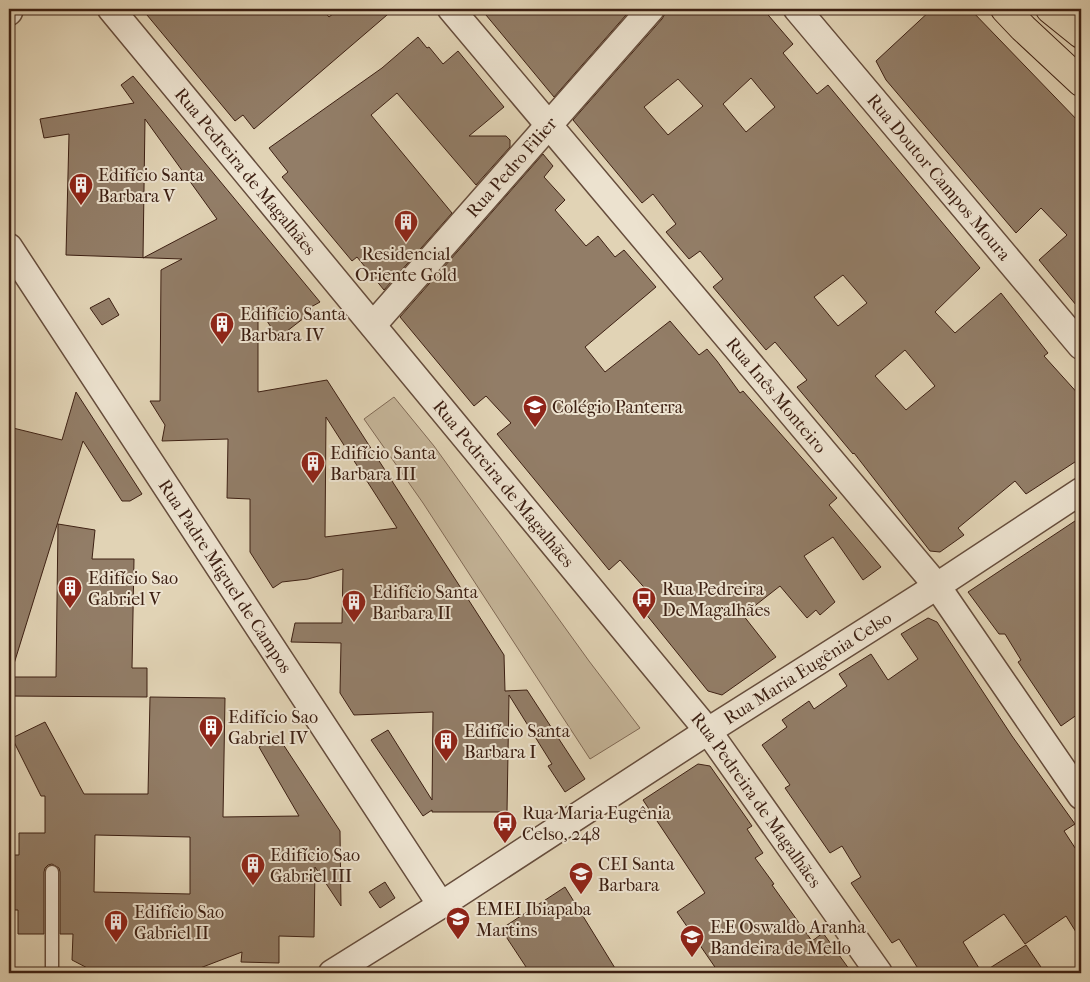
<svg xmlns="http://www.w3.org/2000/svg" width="1090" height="982" viewBox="0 0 1090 982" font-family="'IM FELL French Canon',serif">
<rect width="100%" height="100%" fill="#e1d3b5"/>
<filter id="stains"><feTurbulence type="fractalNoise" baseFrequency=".004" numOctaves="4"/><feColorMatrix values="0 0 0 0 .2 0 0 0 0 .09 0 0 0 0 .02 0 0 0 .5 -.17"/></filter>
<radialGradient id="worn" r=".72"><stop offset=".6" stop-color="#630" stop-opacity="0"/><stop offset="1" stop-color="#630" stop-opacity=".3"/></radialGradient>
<!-- green -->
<path fill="#c5b599" stroke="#816a56" d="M394 397 434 446 589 661 640 728 590 759 423 503 364 419Z"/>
<!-- building -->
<g fill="#927d67" stroke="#3d2013" fill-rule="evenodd">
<path d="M142 9H322L329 17 339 9H394L254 129 243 115 235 121Z"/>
<path d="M481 9H620L626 15 554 97Z"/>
<path d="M666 9H763L793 44 783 53 817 94 828 85 980 268 935 312 955 333 1001 293 1048 353 1044 356 1081 397V458L1026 494 1015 481 958 528 964 535 940 552 930 551 854 453 853 454 797 387 807 380 775 342 766 350 713 287 723 279 700 251 689 259 666 232 676 224 653 194 642 203 573 120 662 19 666 12ZM751 78 775 107 746 132 723 104ZM678 79 703 106 668 135 644 107ZM843 275 867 303 838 326 814 297ZM905 350 935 386 906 410 875 376Z"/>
<path d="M932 9H970L1081 124V311L1039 260 1067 235 1041 208 1016 233 886 80 876 61Z"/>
<path d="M418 37 427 48 429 47 443 64 458 51 504 107 469 136H506L510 140V147L476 185 397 93 371 115 452 213 384 290 357 257 352 261 282 177 288 172 269 148 382 68Z"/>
<path d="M133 76 320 302 311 307 313 311 278 338 258 307V392L327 380 504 655 505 691 527 690 585 779 565 792 548 766 552 764 509 695 507 812H432V810L423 816 371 740 388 730 432 800 433 712 354 715 340 693 341 643 291 642 295 623H342L343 569 308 579 282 582 273 588 250 552V499L227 498 228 439 162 441 165 425 150 401H160L161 270 182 259 66 255 69 134 44 138 40 119 134 103 121 85ZM145 119 217 219 143 258ZM326 417 397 528 325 537Z"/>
<path d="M543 154 553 166 544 177 565 200 555 210 586 246 598 236 615 257 624 250 656 287 585 347 605 372 670 321 699 355 707 349 717 361 740 393 743 391 837 498 829 505 881 567 863 580 833 537 804 556 835 602 820 615 816 610 807 618 780 586 743 615 776 657 722 695 708 691 637 603 649 593 620 560 609 570 497 434 511 423 486 396 474 406 400 317Z"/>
<path d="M109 298 119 315 102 325 90 308Z"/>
<path d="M76 392 142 494 130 501H122L83 441 13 667 9 666V427L62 440Z"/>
<path d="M1081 517V712L1061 726 1018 662 1021 660 1005 634H999L968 592Z"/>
<path d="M58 524 95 530 92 559H134L132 668H147V697L9 696V677H56Z"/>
<path d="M928 618 937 622 1012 736 1075 824 1064 831 1081 857V940L1066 916 1025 944 1004 914 963 942 982 973 1026 945 1045 973H921L899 939 892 943 851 883 861 877 842 846 830 853 785 788 790 785 762 745 787 727 782 720 809 701 814 709 847 686 839 674 871 654 888 680 918 659 901 634Z"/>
<path d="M150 697 225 698 223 817 299 816 259 747 277 735 340 831 341 906 315 867 314 937 279 936V963L241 962 242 952 187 973H97L72 960 73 934H60V872L59 868 52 864 48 865 45 868 44 872V934H18V910H9V855H19V833H45V796H41L12 738 45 722 84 794H148ZM95 835 190 837V894L94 892Z"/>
<path d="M698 764 710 766 752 826 747 829 763 853 755 858 774 884 772 885 812 941 823 933 852 973H719L677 912 705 893 643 800Z"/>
<path d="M385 882 395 898 380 908 369 892Z"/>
<path d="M565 887 618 973H530L501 929Z"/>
</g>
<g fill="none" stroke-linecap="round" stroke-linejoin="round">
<defs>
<path id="lane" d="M52 973V872"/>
<g id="street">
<path id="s1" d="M111 9 708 731 879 973"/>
<path id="s2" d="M451 9 937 586 1081 796"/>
<path id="s3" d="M797 9 1081 346"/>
<path d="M9 12 10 9"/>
<path id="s4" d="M9 247 441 905"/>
<path id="s5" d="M373 325 651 9"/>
<path id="s6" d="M332 973 441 905 708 731 937 586 1081 491"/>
</g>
<g id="highway">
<path d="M1005 9 1023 28 1081 82"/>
<path d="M1050 9 1081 34"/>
</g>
</defs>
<!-- lane casing -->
<use href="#lane" stroke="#664d3c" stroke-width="15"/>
<!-- street casing -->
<use href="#street" stroke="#664d3c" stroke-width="29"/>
<!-- highway casing -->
<use href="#highway" stroke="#3d2013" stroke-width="30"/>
<!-- lane -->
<use href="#lane" stroke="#ece2cf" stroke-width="12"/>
<!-- street -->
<use href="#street" stroke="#ece2cf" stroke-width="26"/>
<!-- highway -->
<use href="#highway" stroke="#e1d3b5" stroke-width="28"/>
</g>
<!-- icons -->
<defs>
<symbol id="building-pin" viewBox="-11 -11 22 30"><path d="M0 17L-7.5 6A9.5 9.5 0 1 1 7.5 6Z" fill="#8f2418" stroke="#ece2cf"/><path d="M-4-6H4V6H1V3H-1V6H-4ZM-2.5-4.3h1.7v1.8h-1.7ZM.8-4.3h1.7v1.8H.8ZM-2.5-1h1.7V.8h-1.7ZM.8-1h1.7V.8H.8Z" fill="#fff"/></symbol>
<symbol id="school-pin" viewBox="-11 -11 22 30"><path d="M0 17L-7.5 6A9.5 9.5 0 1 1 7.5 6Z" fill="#8f2418" stroke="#ece2cf"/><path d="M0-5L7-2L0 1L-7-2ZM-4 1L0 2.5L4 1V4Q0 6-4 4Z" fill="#fff"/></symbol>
<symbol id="bus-pin" viewBox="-11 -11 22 30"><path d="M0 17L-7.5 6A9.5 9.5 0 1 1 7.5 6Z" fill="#8f2418" stroke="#ece2cf"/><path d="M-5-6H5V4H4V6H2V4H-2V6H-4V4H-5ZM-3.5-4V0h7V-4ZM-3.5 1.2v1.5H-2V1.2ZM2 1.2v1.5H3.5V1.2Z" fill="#fff"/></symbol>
</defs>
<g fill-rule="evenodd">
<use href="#building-pin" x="67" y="171" width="28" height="38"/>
<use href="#building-pin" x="392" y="208" width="28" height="38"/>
<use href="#building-pin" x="208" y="310" width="28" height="38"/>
<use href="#school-pin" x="521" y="393" width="28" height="38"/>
<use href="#building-pin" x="299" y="449" width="28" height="38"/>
<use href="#building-pin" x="56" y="574" width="28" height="38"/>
<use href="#bus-pin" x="630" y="585" width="28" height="38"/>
<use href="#building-pin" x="340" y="588" width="28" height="38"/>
<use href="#building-pin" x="197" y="713" width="28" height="38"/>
<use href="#building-pin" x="432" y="727" width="28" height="38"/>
<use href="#bus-pin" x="491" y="809" width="28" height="38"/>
<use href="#building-pin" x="239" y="851" width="28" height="38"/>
<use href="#school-pin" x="567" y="860" width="28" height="38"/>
<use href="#school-pin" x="444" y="905" width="28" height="38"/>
<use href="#building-pin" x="102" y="908" width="28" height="38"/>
<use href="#school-pin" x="678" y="923" width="28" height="38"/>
</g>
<g text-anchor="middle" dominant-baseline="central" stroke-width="4" stroke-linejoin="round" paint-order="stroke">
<!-- street labels -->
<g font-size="18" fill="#3d2013" stroke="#ece2cf">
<text stroke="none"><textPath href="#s5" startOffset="210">Rua Pedro Filier</textPath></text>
<text stroke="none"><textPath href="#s1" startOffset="211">Rua Pedreira de Magalhães</textPath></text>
<text stroke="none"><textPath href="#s3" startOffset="220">Rua Doutor Campos Moura</textPath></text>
<text stroke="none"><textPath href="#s2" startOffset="505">Rua Inês Monteiro</textPath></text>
<text stroke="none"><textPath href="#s1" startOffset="616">Rua Pedreira de Magalhães</textPath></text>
<text stroke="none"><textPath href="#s4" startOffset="394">Rua Padre Miguel de Campos</textPath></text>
<text stroke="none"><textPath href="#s6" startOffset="565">Rua Maria Eugênia Celso</textPath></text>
<text stroke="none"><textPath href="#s1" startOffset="1021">Rua Pedreira de Magalhães</textPath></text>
</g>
<!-- poi labels -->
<g font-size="18" fill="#3d2013" stroke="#ece2cf" text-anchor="start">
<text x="98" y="175">Edifício Santa<tspan x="98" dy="21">Barbara V</tspan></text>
<text x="406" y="254" text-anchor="middle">Residencial<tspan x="406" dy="21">Oriente Gold</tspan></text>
<text x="240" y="314">Edifício Santa<tspan x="240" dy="21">Barbara IV</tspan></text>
<text x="552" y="407">Colégio Panterra</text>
<text x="330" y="453">Edifício Santa<tspan x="330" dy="21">Barbara III</tspan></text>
<text x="88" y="578">Edifício Sao<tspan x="88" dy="21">Gabriel V</tspan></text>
<text x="662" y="589">Rua Pedreira<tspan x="662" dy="21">De Magalhães</tspan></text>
<text x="372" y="592">Edifício Santa<tspan x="372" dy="21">Barbara II</tspan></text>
<text x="228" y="717">Edifício Sao<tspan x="228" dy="21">Gabriel IV</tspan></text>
<text x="464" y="731">Edifício Santa<tspan x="464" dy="21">Barbara I</tspan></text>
<text x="522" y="813">Rua Maria Eugênia<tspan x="522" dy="21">Celso, 248</tspan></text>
<text x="270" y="855">Edifício Sao<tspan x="270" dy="21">Gabriel III</tspan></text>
<text x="598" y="864">CEI Santa<tspan x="598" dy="21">Barbara</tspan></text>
<text x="476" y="909">EMEI Ibiapaba<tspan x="476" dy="21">Martins</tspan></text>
<text x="134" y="912">Edifício Sao<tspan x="134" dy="21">Gabriel II</tspan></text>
<text x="710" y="927">E.E Oswaldo Aranha<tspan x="710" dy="21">Bandeira de Mello</tspan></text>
</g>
</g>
<!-- margin -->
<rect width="1090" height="982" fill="none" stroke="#e1d3b5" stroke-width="30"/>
<rect x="10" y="10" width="1070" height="962" fill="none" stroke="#3d2013" stroke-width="2.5"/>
<rect x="15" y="15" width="1060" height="952" fill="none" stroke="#3d2013"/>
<rect width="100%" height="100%" filter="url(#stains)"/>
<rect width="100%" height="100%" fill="url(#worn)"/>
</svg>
